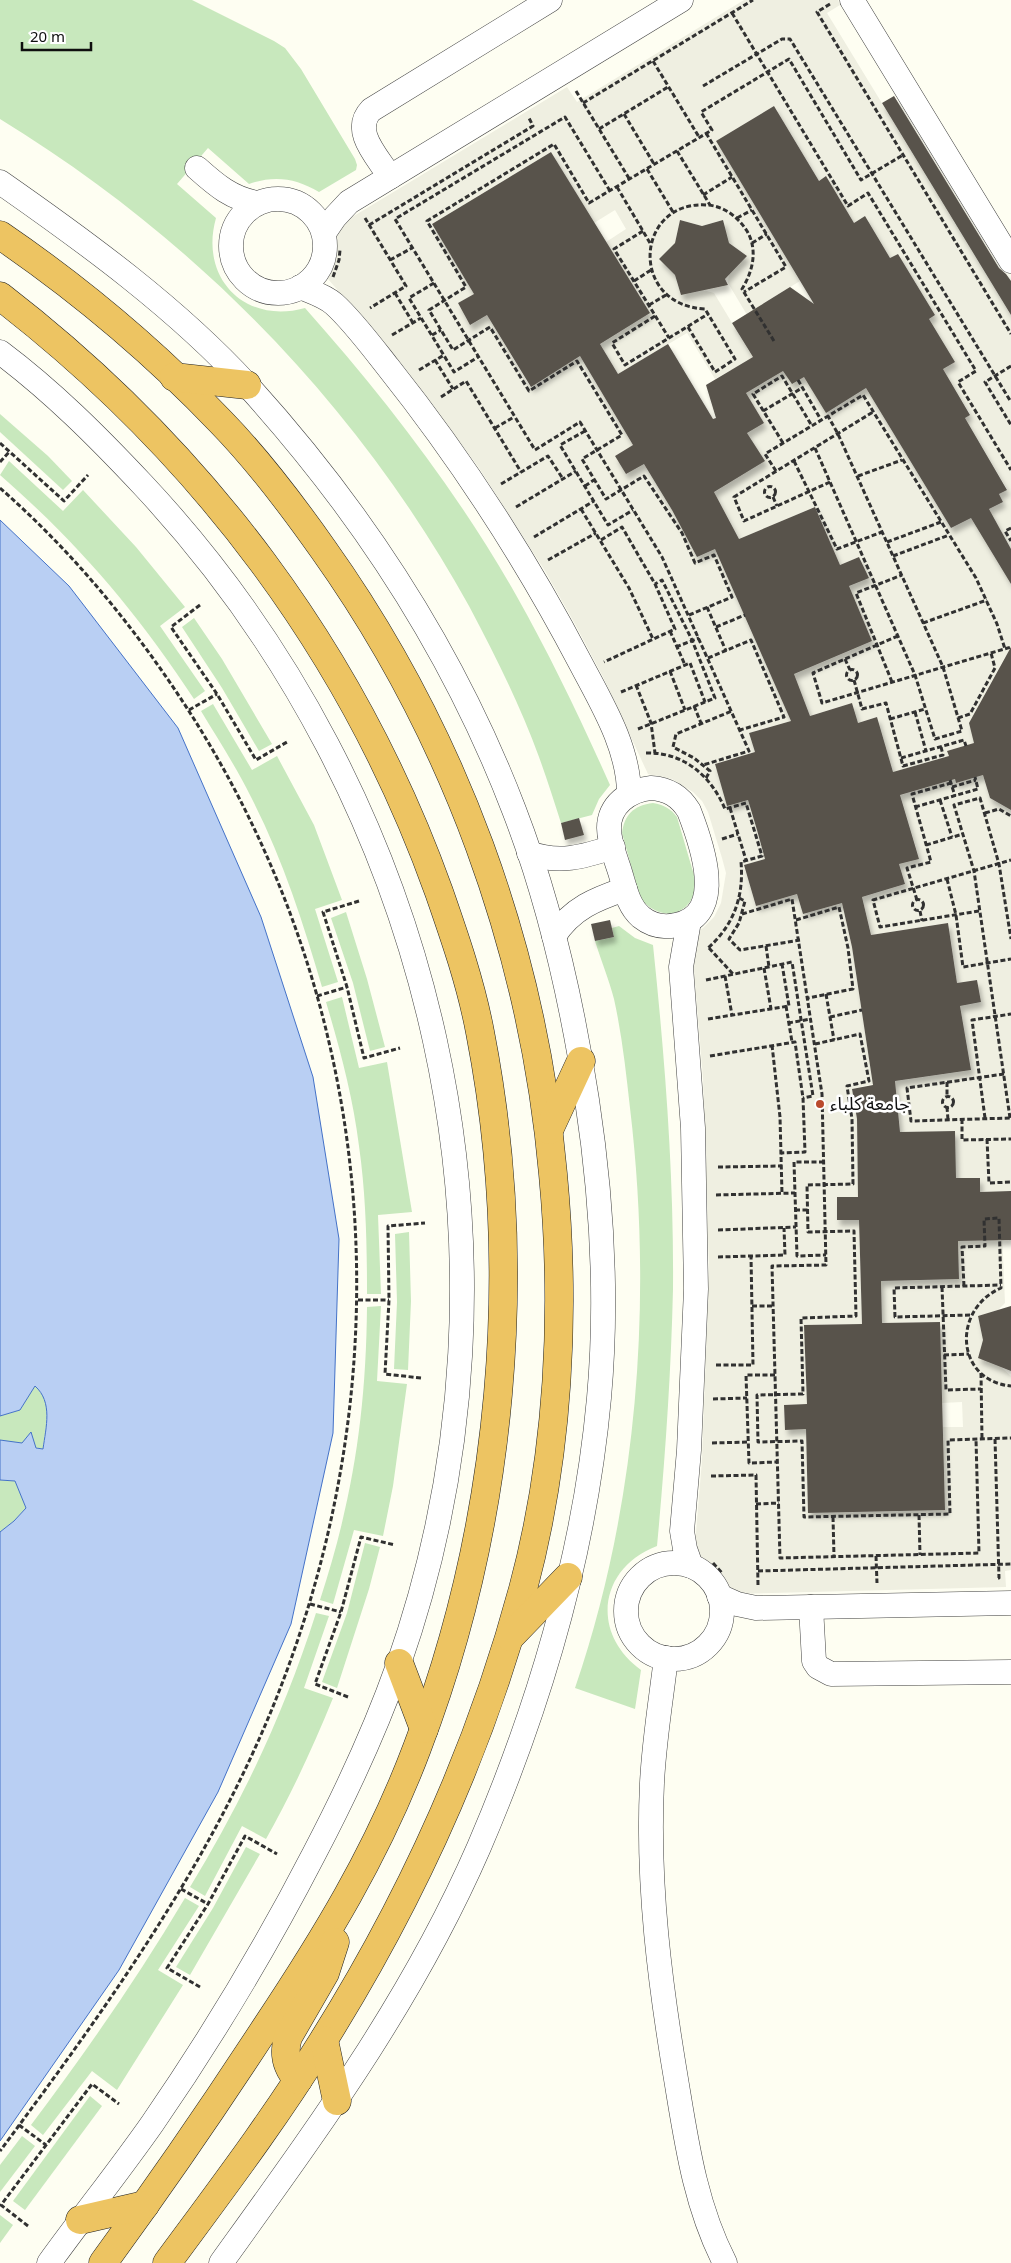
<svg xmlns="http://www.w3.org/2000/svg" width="1011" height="2263" viewBox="0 0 1011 2263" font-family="Georgia,'Noto Sans Arabic',serif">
<defs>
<filter id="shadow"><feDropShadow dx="3" dy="5.5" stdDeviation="2.5" flood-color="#0004"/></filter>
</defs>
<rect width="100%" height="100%" fill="#fefef2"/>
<!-- green -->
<g fill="#c8e8bd">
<path d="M0 0H192L274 41 285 48 301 69 355 159 357 165 356 170 319 192C296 178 274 175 249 184L208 148 177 184 216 218C199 278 245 325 305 308 384 397 457 491 516 595 551 657 581 720 610 785L599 799 592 815 561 823C554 801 547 779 539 757 520 705 495 655 469 606 358 405 196 239 0 119Z"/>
<path d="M0 414 48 456 72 481 63 490 0 432Z"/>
<path d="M9 461 63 511 83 490 136 547 185 607 160 626 205 691 194 699C137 612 78 543 0 475Z"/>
<path d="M194 618 222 659 272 744 259 751 222 688 182 627Z"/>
<path d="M213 704 252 770 277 756 314 825 342 900 315 909 338 982 322 987C303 922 282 857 251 797 236 767 218 739 201 711Z"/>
<path d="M653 803C664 805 670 808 677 817L696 882C694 916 661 924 640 898L622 833C624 815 634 805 653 803Z"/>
<path d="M346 912 367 979 385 1047 370 1051 353 983 331 918Z"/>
<path d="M619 926 635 938 653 945C665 1060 674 1174 673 1289 671 1375 665 1461 657 1546 599 1568 590 1633 641 1670L635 1709 575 1688C638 1504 653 1300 630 1108 626 1072 622 1035 614 999 609 980 601 960 595 941L614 937 612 928Z"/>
<path d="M342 997 359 1068 387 1062 412 1212 378 1215 381 1294H367C367 1245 366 1195 359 1146 353 1097 340 1049 326 1002Z"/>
<path d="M409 1232 411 1301 408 1370 394 1369 397 1302 395 1234Z"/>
<path d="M381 1306 377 1381 407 1384 393 1486 383 1536 354 1530 333 1604 320 1600C353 1499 366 1413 367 1307Z"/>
<path d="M35 1386C54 1403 45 1427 43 1449L0 1440V1416L20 1410Z"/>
<path d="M0 1480 15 1481 26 1508 14 1521 0 1532Z"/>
<path d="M365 1543 380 1547 369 1589 337 1688 322 1682 347 1613Z"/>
<path d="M316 1613 329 1616 304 1688 333 1698C313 1747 292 1793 266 1839L242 1826 205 1896 190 1887C244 1798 284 1713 316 1613Z"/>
<path d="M246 1847 260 1854 190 1975 176 1967 213 1908Z"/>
<path d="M185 1898 199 1906 158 1970 183 1985 117 2090 92 2071 43 2135 31 2125C86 2052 138 1977 185 1898Z"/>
<path d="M90 2096 102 2106 25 2210 13 2201Z"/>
<path d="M22 2136 35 2146 0 2192V2165Z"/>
<path d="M0 2215 13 2225 0 2243Z"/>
</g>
<!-- plaza -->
<g fill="#efefe1">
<path d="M744 0H838L840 5 827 13 1011 315V549L989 509 1003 502 999 494 1007 489 965 418 970 414 943 369 929 319 935 315 898 254 890 258 865 216 854 223 826 176 819 181 774 106 716 141 800 281 761 305 781 337 772 357 728 283 729 274 747 256 729 243 723 220 702 226 680 220 675 243 659 259 675 275 681 295 703 290 714 293 758 366 737 379 731 370 715 379 687 333 618 374 600 344 649 313 606 242 626 229 615 210 594 223 551 152 432 224 474 294 458 303 470 325 487 315 530 387 580 356 633 445 615 456 626 474 644 464 672 510 697 557 715 549 791 721 749 733 755 752 715 764 727 806 748 800 757 830 765 859 744 866 756 906 797 894 803 914 842 903 852 947 873 1084 852 1089 857 1119 858 1197 837 1198 838 1220H859L862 1324 805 1325 807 1404 784 1405 785 1429H806L808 1513 945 1510 943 1427H963L962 1402 942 1403 939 1322 882 1323 881 1281 959 1279 958 1241H982L981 1208 1001 1207 1005 1303 998 1310 978 1316 983 1340 978 1357 1001 1367 1011 1376V1570L1005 1571 1006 1587 730 1594 715 1572 694 1556 702 1460 709 1269 703 1078 691 936 703 928 714 917 721 903 726 873 722 858 708 812 702 801 693 792 672 779 648 774 603 677 575 624 545 571 479 468 407 371 328 279 334 254V228L567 87 577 102Z"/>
<path d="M783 370 792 384 804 376 826 413 866 388 951 528 971 518 1011 584V655L1005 657 969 723 975 743 947 751 949 756 893 772 877 717 858 723 852 703 810 716 794 674 872 641 849 586 869 577 859 557 840 565 815 507 739 539 714 492 764 461 747 433 763 423 746 393Z"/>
<path d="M983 775 990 798 1011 810V1191L980 1192V1178H956L955 1131 900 1132 895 1081 971 1070 960 1006 981 1002 977 980 957 983 948 923 871 935 862 897 905 884 899 864 919 858 900 795 955 779 956 783Z"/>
</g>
<!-- water -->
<path fill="#b9cff3" stroke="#4472c7" d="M0 520 69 586 178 728 261 917 313 1077 339 1239 333 1433 291 1624 218 1792 119 1970 0 2141V1532L14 1521 26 1508 15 1481 0 1480V1440L22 1443 31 1432 36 1448 43 1449C46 1427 53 1402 35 1386L20 1410 0 1416Z"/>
<!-- building -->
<g fill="#58534c" filter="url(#shadow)">
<path d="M894 96 999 268 1006 274 1011 281V315L882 103Z"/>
<path d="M774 106 819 181 826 176 854 223 865 216 890 258 898 254 935 315 929 319 955 362 943 369 970 415 965 418 1007 490 999 494 1003 502 989 509 1011 549V584L971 518 951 528 866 388 826 413 804 377 792 384 783 371 746 393 764 423 747 433 765 461 714 492 739 539 815 507 840 565 859 557 869 578 849 586 872 641 794 674 810 716 852 703 858 723 877 717 893 772 949 756 947 751 974 743 969 723 1011 647V810L990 798 983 775 956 783 955 779 900 795 919 859 899 864 905 884 862 897 871 935 948 923 957 983 977 980 981 1002 960 1006 971 1070 895 1081 900 1132 955 1131 956 1178H980V1192L1011 1191V1240L958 1241 959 1279 881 1281 882 1323 940 1322 945 1510 808 1513 806 1429 785 1430 784 1405 807 1404 804 1325 862 1324 859 1220H837V1197H858L857 1119 852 1089 873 1085 852 947 842 903 803 914 797 894 756 906 744 865 765 859 757 830 748 800 727 806 715 764 755 752 749 733 791 721 715 549 697 557 672 510 644 464 626 474 615 456 633 445 580 356 531 387 487 315 470 325 458 303 474 294 432 224 551 152 650 313 600 344 618 374 668 344 713 419 716 418 706 385 753 357 732 323 790 287 814 304 716 141Z"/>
<path d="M680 220 702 226 723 220 729 243 747 256 725 279 728 285 681 295 675 275 659 259 675 243Z"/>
<path d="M579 818 584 835 565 840 561 823Z"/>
<path d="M610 920 614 937 595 941 591 924Z"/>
<path d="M1011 1306V1371L978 1358 983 1340 978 1316Z"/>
</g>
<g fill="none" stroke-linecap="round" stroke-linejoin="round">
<defs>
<g id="minor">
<path d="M852 0 1011 261"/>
<path d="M197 168C216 185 232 199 258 203"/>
<path d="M390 177C378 157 351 131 371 110L550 0"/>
<path d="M0 182C86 242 178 309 249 387 362 512 454 653 514 810 550 903 572 1002 587 1100 602 1199 608 1298 599 1398 585 1552 540 1705 479 1847 412 2001 318 2128 221 2263"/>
<circle cx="278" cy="246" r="47"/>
<path d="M324 233 335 217 349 202 681 0"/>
<path d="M300 287C312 292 325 296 334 304 352 320 373 348 388 367 462 460 526 559 581 664 602 704 629 748 629 794"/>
<path d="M0 352C52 391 98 437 143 485 437 799 542 1257 398 1666 375 1731 346 1793 314 1854 266 1947 212 2037 152 2124 119 2171 83 2216 49 2263"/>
<path d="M651 788C668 789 680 796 689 811 701 842 728 915 676 925 663 928 651 925 641 917 628 906 625 888 620 872 616 859 609 843 609 828 609 805 629 790 651 788Z"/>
<path d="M529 853C559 864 583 857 613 847"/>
<path d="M689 921 681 967 693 1128 696 1289 689 1450 682 1531 685 1549 691 1566"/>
<path d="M554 936C572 908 596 899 625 889"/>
<circle cx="674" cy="1611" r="48"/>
<path d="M719 1596 737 1604 756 1608 1011 1603"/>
<path d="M811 1607 814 1661 818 1667 831 1674 1011 1672"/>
<path d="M666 1658C661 1700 654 1741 652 1783 647 1884 660 1985 677 2085 687 2146 696 2207 725 2263"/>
</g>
<g id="highway">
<path d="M0 235C79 289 155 353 221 422 259 461 292 505 323 549 454 733 533 949 553 1174 566 1311 559 1455 523 1589 480 1749 409 1904 321 2044 274 2120 220 2191 167 2263"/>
<path d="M0 296C201 451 353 652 439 892 455 938 471 984 480 1032 526 1268 503 1523 417 1748 377 1854 324 1940 262 2033 211 2111 158 2188 103 2263"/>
<path d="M174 377 247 385"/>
<path d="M549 1130 581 1061"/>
<path d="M510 1637 568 1577"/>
<path d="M399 1663 424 1729"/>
<path d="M324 2040 337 2101"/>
<path d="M298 2080C286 2067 283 2054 288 2037L325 1973 335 1942"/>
<path d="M80 2220 145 2205"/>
</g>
</defs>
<!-- minor casing -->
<use href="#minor" stroke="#424242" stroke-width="25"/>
<!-- highway casing -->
<use href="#highway" stroke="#202020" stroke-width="29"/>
<!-- path -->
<g stroke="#313131" stroke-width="3" stroke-dasharray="5 2.5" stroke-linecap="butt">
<path d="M830 4 817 12 1011 334"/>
<path d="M732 13 848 206 868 193 976 371 958 382 1011 470"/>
<path d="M653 61 699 137"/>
<path d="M703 86 782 39H790L1011 402"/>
<path d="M576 91 630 180"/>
<path d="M583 103 753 0"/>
<path d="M624 114 654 164"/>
<path d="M599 129 668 87"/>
<path d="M706 133 786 267 744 292"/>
<path d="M677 151 710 205"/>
<path d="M647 169 673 212"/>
<path d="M617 187 650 243"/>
<path d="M610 191 565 117 395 219 535 450 580 422 662 557 749 751 703 765"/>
<path d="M703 195 732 177"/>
<path d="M365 218 406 286 370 308"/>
<path d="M737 218 752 210"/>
<path d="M369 225 533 126 529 118"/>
<path d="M643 231 614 249 669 338"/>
<path d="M752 243 767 234"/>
<path d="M390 260 412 248"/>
<path d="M333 277 339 260 340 250"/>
<path d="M634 281 651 270"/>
<path d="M434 283 409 298 454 372 478 357"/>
<path d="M395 293 413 323"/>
<path d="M649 305 666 295"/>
<path d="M655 316 612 343 625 365 708 314"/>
<path d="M688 327 715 372 735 359 705 309C628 305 635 200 707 205 724 206 738 217 747 231 758 250 753 271 742 289L774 341"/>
<path d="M392 335 421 318"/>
<path d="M432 335 441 330"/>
<path d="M435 360 453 389"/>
<path d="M1011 366 985 382 1011 425"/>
<path d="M419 370 444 355"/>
<path d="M798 380 821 420"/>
<path d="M441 397 466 381 521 472"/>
<path d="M763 411 802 388"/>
<path d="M495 428 514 417"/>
<path d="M585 431 560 445 608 525 633 510"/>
<path d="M0 443 64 501 88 475"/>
<path d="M783 443 753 394 782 376 812 426"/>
<path d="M815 448 915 675 935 739 962 731 943 667 838 434 828 416"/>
<path d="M794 461 837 549 882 532"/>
<path d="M0 462 10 451"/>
<path d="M776 471 765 454 863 395 976 578 997 624 1005 649"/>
<path d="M858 476 902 460"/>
<path d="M830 482 744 521 734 497 873 412"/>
<path d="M501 484 548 456 563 479"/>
<path d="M585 486 594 480"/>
<circle cx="770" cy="492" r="5.5"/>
<path d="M0 488C66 546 122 612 171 684 372 978 409 1341 286 1673 221 1849 111 2002 0 2151"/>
<path d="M773 497 777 506"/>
<path d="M516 507 576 471"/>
<path d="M581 509 629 588 653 639"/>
<path d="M1011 528 1005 531 1011 541"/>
<path d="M534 537 594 501"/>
<path d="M601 540 622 527 655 584 675 629 604 662"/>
<path d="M887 542 941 522"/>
<path d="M893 556 949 535"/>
<path d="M548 560 596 533"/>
<path d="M200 605 171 627 217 694 256 760 287 742"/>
<path d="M707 607 726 651"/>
<path d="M689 615 732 597 714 555 695 563 682 533 644 476 606 499 582 459 622 435 577 361 529 391 490 327 453 350 429 310 466 287 427 221 554 144 589 203 712 130 701 112 789 59 861 180 903 155"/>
<path d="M923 623 987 600"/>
<path d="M716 627 745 615"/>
<path d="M670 631 685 665"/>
<path d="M898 636 813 673 822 703 1011 647"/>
<path d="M676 647 699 638"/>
<path d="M708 658 751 640 784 717 740 730"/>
<path d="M845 659 850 670"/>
<circle cx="852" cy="675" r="5.5"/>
<path d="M670 671 685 710"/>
<path d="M854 680 862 709 886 703 903 766 943 755 941 747"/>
<path d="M892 682 856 593 902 575"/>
<path d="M636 685 651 723 655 753"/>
<path d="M621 692 690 663 705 702"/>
<path d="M694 706 701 723"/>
<path d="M189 710 217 694"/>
<path d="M915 712 926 751"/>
<path d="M958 718 970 714 995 668 991 653"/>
<path d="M890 719 925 709"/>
<path d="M638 729 715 698 692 640 662 580 655 584"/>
<path d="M646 753C684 752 711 776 725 809L746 803 762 856 741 862C744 896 734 925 708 948"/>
<path d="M901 758 964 740 966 746"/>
<path d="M706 778 710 771 694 758 673 747 676 734 732 711"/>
<path d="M950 780 955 796"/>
<path d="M952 787 976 780"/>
<path d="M940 800 952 837"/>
<path d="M915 807 978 789 975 777"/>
<path d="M730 808 746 860"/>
<path d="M985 813 999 809 1011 816"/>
<path d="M722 839 738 834"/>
<path d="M926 845 963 834"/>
<path d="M947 879 956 915 963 967 1011 959"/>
<path d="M739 898 745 901 739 923 729 939 740 950 800 940"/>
<circle cx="918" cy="905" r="5.5"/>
<path d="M917 900 907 868 931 862 912 794 951 783"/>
<path d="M359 901 323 912 347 987 364 1058 400 1048"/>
<path d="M920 911 922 921"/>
<path d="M979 911 880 927 873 900 1011 860"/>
<path d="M742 914 792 899 822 1094 826 1265 772 1266 780 1558 979 1553 976 1439"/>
<path d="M796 920 839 907 848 948 853 989 808 998"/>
<path d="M766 946 769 967"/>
<path d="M709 948 733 974"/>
<path d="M764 968 771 1009"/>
<path d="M725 976 732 1015"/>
<path d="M706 980 792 962 813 1096 803 1098"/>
<path d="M826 994 834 1040"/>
<path d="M317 996 347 987"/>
<path d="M786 1006 792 1042"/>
<path d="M830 1017 862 1010"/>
<path d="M708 1019 789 1006 782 964"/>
<path d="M788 1023 811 1019"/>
<path d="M815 1044 860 1034 869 1081 847 1086 852 1119 853 1184 807 1185 808 1232 854 1231 856 1316 801 1318 803 1394 757 1395 758 1442 802 1441 804 1517 950 1514 948 1440 1011 1438"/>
<path d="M772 1045 780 1117 782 1194"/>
<path d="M710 1056 795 1042 803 1098 805 1152 781 1153"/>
<path d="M1004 1074 907 1088 911 1121 1010 1118"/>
<path d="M947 1082V1096"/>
<circle cx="948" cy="1102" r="5.5"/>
<path d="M947 1107 948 1120"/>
<path d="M985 1118 972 1020 1011 1014"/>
<path d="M1010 1118 974 871 954 805 980 798 999 864 1011 939"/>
<path d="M962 1119V1140L1011 1139"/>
<path d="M987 1139 989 1183 1011 1182"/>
<path d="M824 1162H794L797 1256 826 1255"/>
<path d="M718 1167 782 1166"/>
<path d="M716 1195 795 1193"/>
<path d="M795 1210H808"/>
<path d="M718 1230 796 1227"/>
<path d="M718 1257 785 1255 784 1228"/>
<path d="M964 1286 962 1247 985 1246 984 1219 999 1218 1001 1288C951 1310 956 1381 1011 1386"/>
<path d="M942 1287 946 1390 981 1389"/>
<path d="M358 1300H389"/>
<path d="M752 1306H773"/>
<path d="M970 1315 895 1317 894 1288 1001 1285"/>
<path d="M944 1355 969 1354"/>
<path d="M716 1365H753L751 1256"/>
<path d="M981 1373 982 1439"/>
<path d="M775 1375H746L749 1463 777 1462"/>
<path d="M421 1378 385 1374 389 1300 388 1226 425 1223"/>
<path d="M713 1399 747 1398"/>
<path d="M995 1439 999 1578H996"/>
<path d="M712 1443 749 1442"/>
<path d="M711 1476 756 1475 758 1585"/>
<path d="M756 1504 779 1503"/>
<path d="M919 1515 920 1555"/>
<path d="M833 1517 834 1557"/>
<path d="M876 1556 877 1583"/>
<path d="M713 1563 722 1573"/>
<path d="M758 1571 1011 1564"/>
<path d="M310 1604 341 1612"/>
<path d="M348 1697 315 1684 341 1612 361 1537 395 1545"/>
<path d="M181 1889 208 1904"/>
<path d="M200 1987 167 1968 208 1904 245 1836 277 1854"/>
<path d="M19 2125 46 2145"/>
<path d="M28 2226 1 2205 92 2084 119 2104"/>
</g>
<!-- minor -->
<use href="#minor" stroke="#fff" stroke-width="24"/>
<!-- highway -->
<use href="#highway" stroke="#edc462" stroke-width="28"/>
</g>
<!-- markers -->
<circle fill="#ba4a2d" stroke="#fff" stroke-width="2" cx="820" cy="1104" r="5"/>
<g text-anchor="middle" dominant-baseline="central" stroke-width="5" stroke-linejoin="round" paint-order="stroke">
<!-- poi labels -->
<g font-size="18" fill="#0f0f0f" stroke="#fff" text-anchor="start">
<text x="830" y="1104">جامعة كلباء</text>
</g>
</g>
<!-- scale -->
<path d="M22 42v8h69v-8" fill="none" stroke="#0f0f0f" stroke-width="2.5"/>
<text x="30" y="42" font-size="15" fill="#0f0f0f" stroke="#ffffff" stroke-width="4" paint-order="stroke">20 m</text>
</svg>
